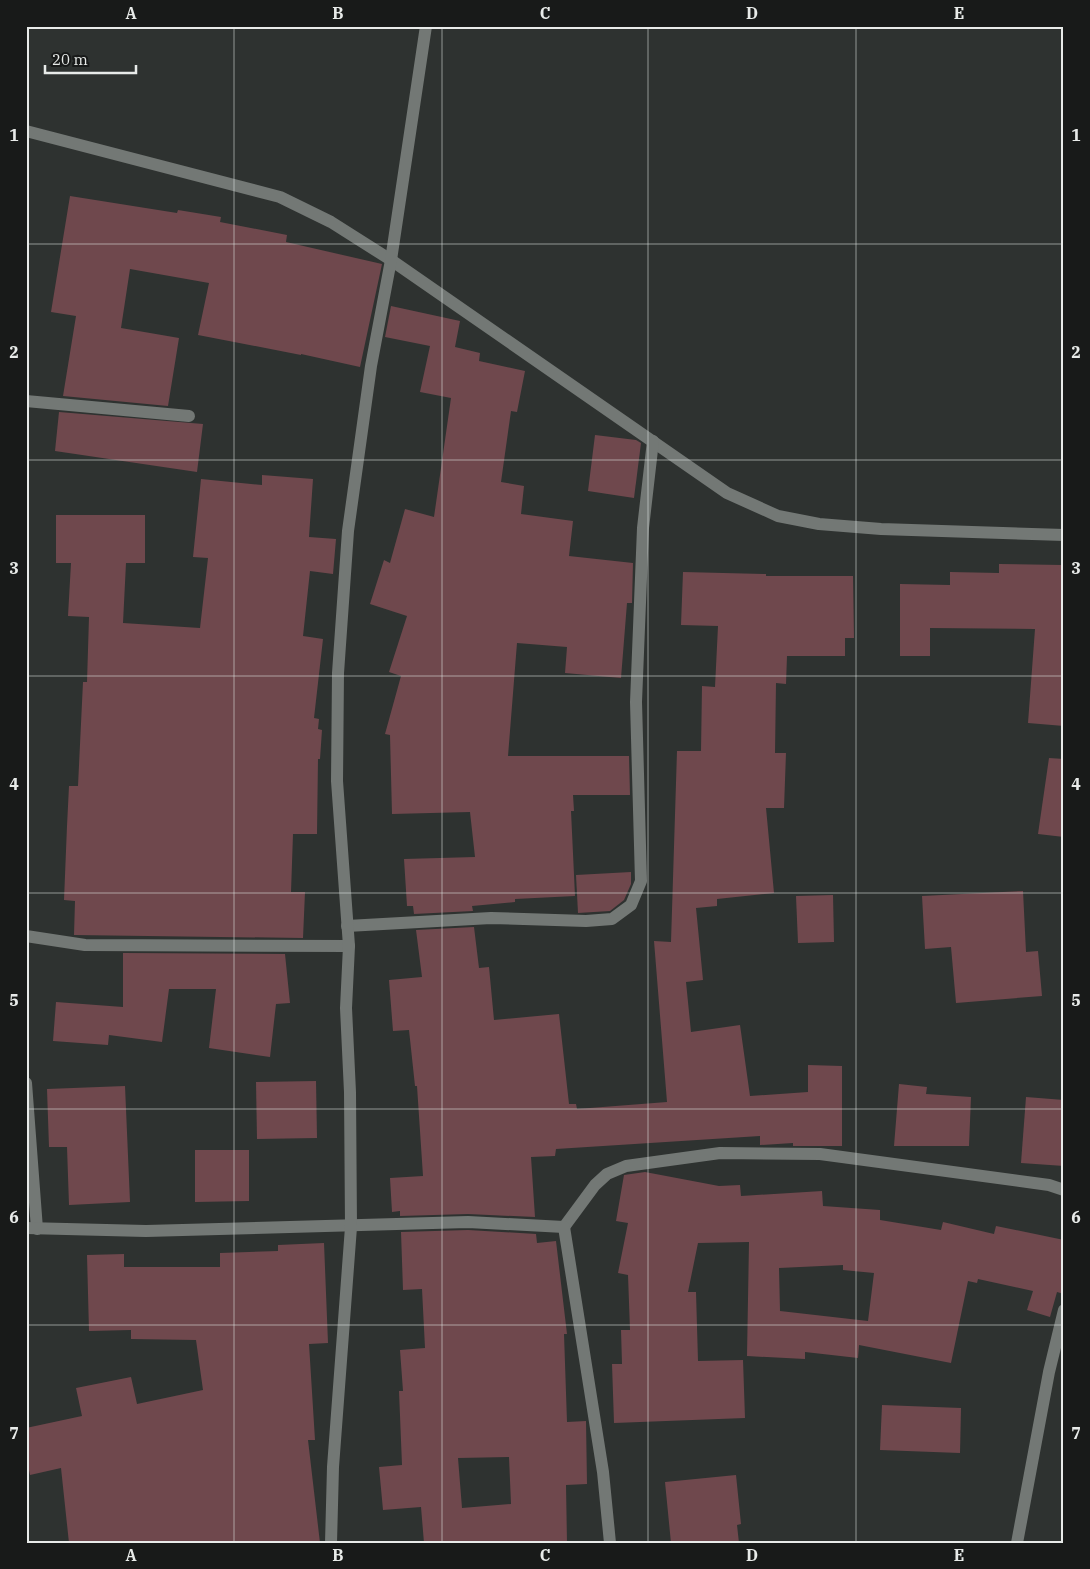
<svg xmlns="http://www.w3.org/2000/svg" width="1090" height="1569" viewBox="0 0 1090 1569" font-family="'IBM Plex Serif',serif">
<rect width="100%" height="100%" fill="#2e3230"/>
<!-- building -->
<g fill="#6f484d" fill-rule="evenodd">
<path d="M70 196 177 213 178 210 221 217 220 222 287 235 286 242 382 264 360 367 301 354V355L198 335 209 283 130 269 121 328 179 338 168 406 63 396 76 316 51 312Z"/>
<path d="M391 306 460 321 455 347 480 353 479 361 525 371 517 412 511 411 501 482 524 486 521 514 573 521 569 556 633 563 632 603H627L621 678 565 673 567 647 517 643 508 756H629L630 795H573L574 811H571L575 896 515 899V902L472 906 473 911 414 914 413 906H407L404 859 475 857 470 812 392 814 390 735 385 734 401 676 389 672 407 616 370 604 384 560 390 563 405 509 434 517 451 398 420 392 430 346 385 337Z"/>
<path d="M59 412 203 424 197 472 55 451Z"/>
<path d="M595 435 636 440 641 443 634 498 588 491Z"/>
<path d="M262 475 313 479 309 537 336 539 333 574 310 571 303 636 323 639 314 718 319 719 318 729 322 730 320 759H318L317 834H293L291 892H305L303 938 74 935 75 901 64 900 67 826 69 786H78L83 682H87L89 617 68 616 71 563H56V515H145V563H126L123 623 200 628 208 558 193 557 201 479 262 485Z"/>
<path d="M999 564 1062 565 1061 674H1064V726L1028 723 1035 629 930 628V656H900V584L950 585V572L999 573Z"/>
<path d="M683 572 766 574V576H853L854 638H845V656H787L786 684 776 683 775 753H786L784 808H766L774 893 717 899V906L696 908 703 980 686 982 691 1032 740 1025 750 1096 808 1092V1065L842 1066V1146H793V1143L760 1145V1136L556 1149 555 1156 531 1157 535 1217 468 1214 400 1216V1211L392 1212 390 1178 423 1176 417 1086H415L409 1030 393 1031 389 980 422 977 416 930 474 927 479 968 489 967 494 1020 559 1014 569 1104H576L577 1109 667 1102 654 941 671 942 677 751H701L702 686 715 687 718 626 681 625Z"/>
<path d="M1049 758 1064 759V837L1038 834Z"/>
<path d="M631 872V884L624 900 610 911 578 913 576 875Z"/>
<path d="M1023 891 1026 952 1038 951 1042 996 956 1003 951 947 925 949 922 896Z"/>
<path d="M833 895 834 942 798 943 796 896Z"/>
<path d="M123 953 285 954 290 1003 276 1004 270 1057 209 1048 216 989H169L162 1042 109 1035 108 1045 53 1041 56 1002 123 1007Z"/>
<path d="M316 1081 317 1138 257 1139 256 1082Z"/>
<path d="M899 1084 927 1087 926 1094 971 1097 969 1146H894Z"/>
<path d="M125 1086 130 1202 69 1205 67 1147H49L47 1089Z"/>
<path d="M1026 1097 1064 1100V1166L1021 1163Z"/>
<path d="M195 1150H249V1201L195 1202Z"/>
<path d="M645 1172 719 1186 740 1185 741 1196 822 1191 823 1206 880 1210V1220L941 1230 943 1222 994 1234 996 1226 1064 1240V1294L1057 1292 1050 1317 1027 1310 1033 1291 978 1279 977 1283 968 1281 951 1363 859 1345 858 1358 805 1352V1359L747 1356 749 1242 698 1243 688 1292H696L698 1361 743 1360 745 1418 614 1423 612 1364H622L621 1330H630L628 1275 618 1273 628 1223 616 1221 624 1175ZM843 1265V1270L874 1273 868 1321 780 1311 779 1268Z"/>
<path d="M468 1230 536 1234 537 1243 556 1241 567 1334H564L567 1422 586 1421 587 1484 566 1485 567 1543H424L421 1507 383 1510 379 1467 402 1465 399 1391H403L400 1350 425 1348 422 1289 403 1290 401 1232ZM509 1457 511 1504 462 1508 458 1458Z"/>
<path d="M324 1243 328 1343 309 1344 315 1440H308L320 1543H69L61 1468 30 1475 26 1456V1428L82 1416 76 1388 131 1377 137 1404 203 1390 196 1340 131 1339V1330L89 1331 87 1255 124 1254V1267H220V1253L278 1251V1245Z"/>
<path d="M882 1405 961 1408 960 1453 880 1450Z"/>
<path d="M736 1475 741 1524 737 1525 739 1543H671L665 1482Z"/>
</g>
<g fill="none" stroke-linecap="round" stroke-linejoin="round">
<!-- minor -->
<g stroke="#737875" stroke-width="12">
<path d="M26 131 280 197 331 222 391 260 727 493 778 516 819 524 881 529 1064 535"/>
<path d="M26 401 189 416"/>
<path d="M347 926 491 918 586 921 612 919 631 905 641 881 636 702 643 528 653 441"/>
<path d="M26 936 85 945 349 946"/>
<path d="M26 1083 37 1229"/>
<path d="M564 1227 595 1185 607 1174 626 1166 720 1153 820 1154 1049 1185 1064 1190"/>
<path d="M26 1228 146 1231 468 1222 564 1227 603 1472 610 1543"/>
<path d="M331 1543 333 1467 351 1227 350 1092 346 1008 349 946 337 781 338 673 348 531 371 366 391 260 426 26"/>
<path d="M1017 1543 1049 1372 1064 1310"/>
</g>
</g>
<!-- grid -->
<path fill="none" stroke="#e8ebe9" stroke-width="1" stroke-opacity="0.55" d="M234 26V1543M442 26V1543M648 26V1543M856 26V1543M26 244H1064M26 460H1064M26 676H1064M26 893H1064M26 1109H1064M26 1325H1064"/>
<!-- border -->
<rect width="1090" height="1569" fill="none" stroke="#181a19" stroke-width="55"/>
<!-- scale -->
<path d="M45 65v8h91v-8" fill="none" stroke="#e8ebe9" stroke-width="2.5"/>
<text x="52" y="65" font-size="15" fill="#e8ebe9" stroke="#181a19" stroke-width="4" paint-order="stroke">20 m</text>
<rect x="28" y="28" width="1034" height="1514" fill="none" stroke="#e8ebe9" stroke-width="2"/>
<g font-size="16" text-anchor="middle" font-weight="bold" fill="#e8ebe9">
<text x="131" y="19">A</text>
<text x="338" y="19">B</text>
<text x="545" y="19">C</text>
<text x="752" y="19">D</text>
<text x="959" y="19">E</text>
<text x="14" y="141">1</text>
<text x="1076" y="141">1</text>
<text x="14" y="358">2</text>
<text x="1076" y="358">2</text>
<text x="14" y="574">3</text>
<text x="1076" y="574">3</text>
<text x="14" y="790">4</text>
<text x="1076" y="790">4</text>
<text x="14" y="1006">5</text>
<text x="1076" y="1006">5</text>
<text x="14" y="1223">6</text>
<text x="1076" y="1223">6</text>
<text x="14" y="1439">7</text>
<text x="1076" y="1439">7</text>
<text x="131" y="1561">A</text>
<text x="338" y="1561">B</text>
<text x="545" y="1561">C</text>
<text x="752" y="1561">D</text>
<text x="959" y="1561">E</text>
</g>
</svg>
